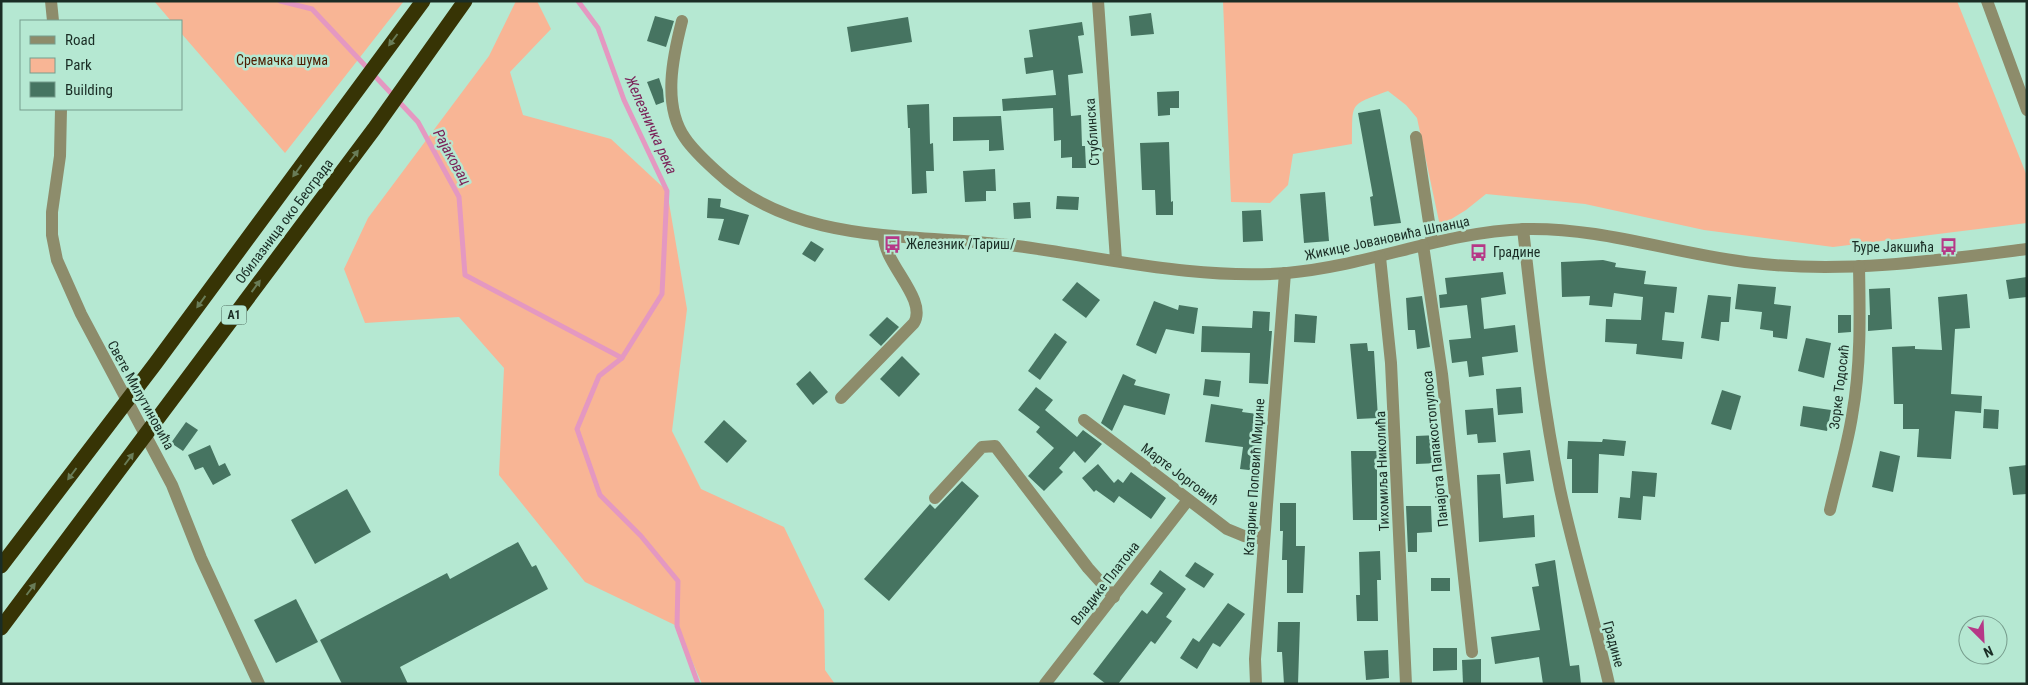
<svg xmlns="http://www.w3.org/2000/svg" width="2028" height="685" viewBox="0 0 2028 685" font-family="'Roboto Condensed',sans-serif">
<rect width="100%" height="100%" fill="#b5e8d2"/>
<!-- green -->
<g fill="#f8b595">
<path d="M154 1H404L285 153 181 33V21H171Z"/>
<path d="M516 1H537L551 29 510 72 523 115 611 139 667 191 687 309 672 431 701 489 784 527 824 610 825 670 835 684H702L677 626 585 582 499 475 504 368 459 317 365 323 344 269 368 218 489 56Z"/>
<path d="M1223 1H1957L2027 176V223L1833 247 1704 230 1585 204 1486 194 1466 210 1440 226 1417 118 1406 105 1388 91C1348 106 1353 101 1352 144L1293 154 1288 185 1270 203 1231 202Z"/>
</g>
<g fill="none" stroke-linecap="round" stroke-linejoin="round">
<!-- stream -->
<g stroke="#e498c1" stroke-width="5">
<path d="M280 1 312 9 418 122 459 197 465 275 622 358"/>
<path d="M578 1 598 28 624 100 667 191 662 294 622 358 599 376 577 429 600 495 641 536 678 581 677 626 698 684"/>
</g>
</g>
<!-- building -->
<g fill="#467461">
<path d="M1151 13 1154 34 1131 36 1129 16Z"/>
<path d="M655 16 674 21 666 47 647 41Z"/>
<path d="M908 17 912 42 851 52 847 27Z"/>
<path d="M1082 22 1084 35 1078 36 1083 73 1068 75 1071 116 1081 115 1082 146H1085L1086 168H1072V157L1061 158V140L1054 141 1053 108 1003 111 1002 99 1056 95 1053 70 1026 74 1024 58 1033 57 1029 30Z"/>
<path d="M659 78 663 90 664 102 656 105 647 82Z"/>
<path d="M1179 91V108H1170V115L1158 116 1157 92Z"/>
<path d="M929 104 930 144 933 143 934 171H926L927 193 912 194 910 128H908L907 105Z"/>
<path d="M1380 109 1401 223 1374 226 1370 197 1373 196 1358 113Z"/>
<path d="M1001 116 1004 150 989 151V140L953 141V117Z"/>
<path d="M1169 142 1171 202 1173 201V215H1156L1155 190H1142L1140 143Z"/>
<path d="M995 169 996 191H986V201L965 202 963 171Z"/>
<path d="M1325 192 1329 241 1304 243 1300 194Z"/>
<path d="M1057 196 1079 197 1078 210 1056 209Z"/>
<path d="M708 198 721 199 720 207 749 215 739 245 718 240 724 219 707 218Z"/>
<path d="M1030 202 1031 218 1014 219 1013 203Z"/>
<path d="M1261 210 1263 241 1243 242 1242 211Z"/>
<path d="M811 241 824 249 815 262 802 254Z"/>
<path d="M1603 260 1616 263 1615 267 1646 271 1644 284 1677 287 1674 313 1665 312 1662 340 1684 342 1682 359 1636 354 1637 344 1605 342 1606 319 1641 320 1643 297 1614 293 1612 307 1589 305 1590 296 1562 297 1561 262Z"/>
<path d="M1503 272 1506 294 1481 298 1484 329 1515 325 1518 352 1482 357 1484 375 1469 377 1467 361 1452 363 1449 340 1471 338 1467 305 1440 308 1439 295 1447 294 1445 278Z"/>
<path d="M2027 277V297L2009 299 2006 280Z"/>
<path d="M1077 282 1100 300 1086 318 1062 300Z"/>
<path d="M1738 284 1776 287 1774 304 1791 306 1787 339 1773 337V331L1760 329 1762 312 1735 309Z"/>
<path d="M1890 288 1892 329 1868 331V315H1870L1869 289Z"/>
<path d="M1967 294 1970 328 1955 329 1951 394 1982 396 1981 413 1955 411 1951 459 1917 457 1919 429H1903V404H1894L1892 347 1915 346V349L1942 350 1938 297Z"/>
<path d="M1708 295 1731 297 1729 322H1721L1719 341 1701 338Z"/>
<path d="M1422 296 1430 347 1417 349 1415 330H1408L1406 298Z"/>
<path d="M1154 301 1178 310 1179 305 1198 308 1194 334 1166 329 1156 354 1136 345Z"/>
<path d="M1253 311 1270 312 1269 331H1272L1268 384 1249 383 1250 353 1201 352 1202 326 1252 328Z"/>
<path d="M1295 314 1317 316 1315 343 1294 342Z"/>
<path d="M1838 315H1851V332L1838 333Z"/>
<path d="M887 317 899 327 881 346 869 335Z"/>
<path d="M1055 333 1067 342 1040 380 1028 371Z"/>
<path d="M1806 338 1831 343 1824 378 1798 371Z"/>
<path d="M1367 343 1368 351H1374L1378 418 1357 419 1350 344Z"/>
<path d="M902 356 920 374 899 397 880 379Z"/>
<path d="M810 371 828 392 813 405 796 384Z"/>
<path d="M1123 374 1136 380 1134 385 1170 394 1165 415 1124 405 1112 431 1101 423Z"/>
<path d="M1205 379 1221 381 1219 397 1203 395Z"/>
<path d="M1036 387 1053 400 1045 410 1077 437 1083 430 1102 444 1085 463 1074 451 1059 468 1063 472 1044 491 1028 476 1054 448 1036 432 1040 427 1018 410Z"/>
<path d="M1521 387 1523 413 1498 415 1496 389Z"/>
<path d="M1722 390 1741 396 1731 430 1711 424Z"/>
<path d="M1211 404 1243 409 1242 412 1265 415 1257 471 1240 469 1243 447 1205 442Z"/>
<path d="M1803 406 1831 410 1827 431 1800 426Z"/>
<path d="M1493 408 1496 442 1478 443 1477 434 1467 435 1465 410Z"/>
<path d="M1984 409 1999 410 1998 429 1983 428Z"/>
<path d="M724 420 747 441 727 463 704 442Z"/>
<path d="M186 422 198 430 183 451 171 443Z"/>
<path d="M1438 435 1439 463 1416 464V436Z"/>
<path d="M1603 439 1626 441 1624 456 1599 454 1598 493H1572V459H1567L1568 441 1602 442Z"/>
<path d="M210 445 219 466 225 463 231 475 213 485 203 467 195 470 188 455Z"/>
<path d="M1530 450 1534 481 1506 484 1503 453Z"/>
<path d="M1351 451H1377V520H1353Z"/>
<path d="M1880 451 1900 456 1893 492 1872 487Z"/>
<path d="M1098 464 1114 483 1118 479 1123 483 1131 472 1166 498 1151 519 1119 496 1114 503 1096 490 1094 492 1082 478Z"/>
<path d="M2027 465V494L2013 495 2009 467Z"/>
<path d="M1632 471 1657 473 1655 497 1643 496 1641 520 1618 518 1620 497 1630 498Z"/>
<path d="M1500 474 1503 518 1534 515 1535 537 1479 542 1477 475Z"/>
<path d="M962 481 979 496 889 601 864 579 930 504 935 509Z"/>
<path d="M347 489 371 532 315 564 291 520Z"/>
<path d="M1280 503H1296V546H1305L1303 593H1287V560H1282L1283 531H1280Z"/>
<path d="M1406 506H1431L1432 532 1417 533V552H1408Z"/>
<path d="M518 542 532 567 536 565 548 589 400 667 408 684H342L320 640 447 573 450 579Z"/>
<path d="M1380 551 1381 580H1377L1378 621H1357L1356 595H1360L1359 552Z"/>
<path d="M1555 560 1570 666 1579 665 1581 684H1543L1539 657 1495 664 1491 637 1540 630 1532 587 1539 586 1535 564Z"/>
<path d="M1195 562 1214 574 1204 588 1185 576Z"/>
<path d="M1160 570 1186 589 1166 617 1172 621 1155 644 1151 641 1118 684H1106L1093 674 1142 610 1147 614 1163 593 1150 584Z"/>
<rect x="1431" y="578" width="19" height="13"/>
<path d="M296 599 318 642 276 663 254 620Z"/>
<path d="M1228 603 1245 614 1220 647 1213 643 1197 669 1180 658 1193 638 1199 642Z"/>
<path d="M1278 622H1300L1298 684H1284L1282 652H1277Z"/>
<path d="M1433 648H1457V670L1433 671Z"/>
<path d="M1388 650 1389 678 1366 680 1364 651Z"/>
<path d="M1481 659V684H1463L1462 660Z"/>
</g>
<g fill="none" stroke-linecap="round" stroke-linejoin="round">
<!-- minor -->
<g stroke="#8d8c6b" stroke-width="12">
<path d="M51 1 53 21"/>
<path d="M1098 1 1116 260"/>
<path d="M1987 1 2027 110"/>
<path d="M682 21C673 56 662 105 685 138 693 150 705 161 716 171 797 247 915 233 1017 246 1107 258 1196 280 1287 273 1368 266 1443 232 1525 229 1606 227 1683 257 1763 264 1851 273 1940 260 2027 249"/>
<path d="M61 109 60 156 52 212V235L57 260 81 314 172 485 201 558 259 684"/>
<path d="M1416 137 1432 242"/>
<path d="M1523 229C1533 316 1542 403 1560 489 1574 554 1594 618 1609 684"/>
<path d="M1423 245 1442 374 1472 652"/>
<path d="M1380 257 1391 363 1406 684"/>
<path d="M841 398 914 323C928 299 883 263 884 236"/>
<path d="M1084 420 1227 529 1244 536 1264 539"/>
<path d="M935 498 982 447 995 446 1088 568 1114 597"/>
<path d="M1830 510C1837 479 1847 448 1852 416 1861 367 1860 316 1859 266"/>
<path d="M1045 684 1188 500"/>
<path d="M1256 684 1255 659 1285 273"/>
</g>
<!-- highway-bridge -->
<g stroke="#373405" stroke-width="15">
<path d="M1 566 155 364 423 1"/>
<path d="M1 628 374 129 465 1"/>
</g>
</g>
<!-- one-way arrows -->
<defs><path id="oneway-solid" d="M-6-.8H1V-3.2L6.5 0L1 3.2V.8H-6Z" transform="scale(1.25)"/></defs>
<g fill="#697c57">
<use href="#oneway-solid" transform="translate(393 40) rotate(127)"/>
<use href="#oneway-solid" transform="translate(354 156) rotate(-53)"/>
<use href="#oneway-solid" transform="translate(297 171) rotate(126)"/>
<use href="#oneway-solid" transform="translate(256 286) rotate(-54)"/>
<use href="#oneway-solid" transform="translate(201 302) rotate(126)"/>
<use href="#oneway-solid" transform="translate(129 459) rotate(-53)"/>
<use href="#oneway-solid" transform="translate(72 474) rotate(127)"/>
<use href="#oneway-solid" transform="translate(31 589) rotate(-53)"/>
</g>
<!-- icons -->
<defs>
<symbol id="bus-bare" viewBox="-9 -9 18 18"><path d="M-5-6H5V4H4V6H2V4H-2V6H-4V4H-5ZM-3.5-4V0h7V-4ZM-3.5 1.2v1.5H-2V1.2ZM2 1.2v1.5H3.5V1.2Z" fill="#b63887" stroke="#b5e8d2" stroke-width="2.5" paint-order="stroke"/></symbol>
</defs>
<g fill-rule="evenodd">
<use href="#bus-bare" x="880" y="232" width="25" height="25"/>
<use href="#bus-bare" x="1936" y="234" width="25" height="25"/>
<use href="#bus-bare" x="1466" y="240" width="25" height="25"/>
</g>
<g text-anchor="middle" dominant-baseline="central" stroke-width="5" stroke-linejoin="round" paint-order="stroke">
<!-- shield labels -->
<rect fill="#b5e8d2" stroke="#486559" stroke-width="1" x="221.5" y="305.5" width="25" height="19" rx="4"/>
<g font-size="12" font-weight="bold" fill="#1a2d25">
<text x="234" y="315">A1</text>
</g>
<!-- park labels -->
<g font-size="14" fill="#4e1e03" stroke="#b5e8d2">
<text x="282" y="60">Сремачка шума</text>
</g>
<!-- street labels -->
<g font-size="14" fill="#1a2d25" stroke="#b5e8d2">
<text transform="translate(1092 132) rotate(-94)">Стублинска</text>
<text transform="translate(284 221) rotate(-53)">Обилазница око Београда</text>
<text transform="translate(1387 238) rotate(-12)">Жикице Јовановића Шпанца</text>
<text transform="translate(1839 387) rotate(-83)">Зорке Тодосић</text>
<text transform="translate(141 395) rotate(61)">Свете Милутиновића</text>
<text transform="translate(1435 449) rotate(-96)">Панајота Папакостопулоса</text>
<text transform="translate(1382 471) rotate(-92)">Тихомиља Николића</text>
<text transform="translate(1180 474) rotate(37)">Марте Јорговић</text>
<text transform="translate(1254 477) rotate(-86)">Катарине Поповић Миџине</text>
<text transform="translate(1105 583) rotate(-52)">Владике Платона</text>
<text transform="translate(1614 644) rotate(75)">Градине</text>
</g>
<!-- poi labels -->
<g font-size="14" fill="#1a2d25" stroke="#b5e8d2" text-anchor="start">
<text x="906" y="244">Железник /Тариш/</text>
<text x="1934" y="247" text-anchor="end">Ђуре Јакшића</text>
<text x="1493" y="252">Градине</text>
</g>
<!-- water labels -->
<g font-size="15" font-style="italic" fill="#7b2259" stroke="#b5e8d2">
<text transform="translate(651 125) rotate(66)">Железничка река</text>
<text transform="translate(452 157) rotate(61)">Рајаковац</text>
</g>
</g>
<!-- border -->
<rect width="2028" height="685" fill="none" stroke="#1a2d25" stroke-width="5"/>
<!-- legend -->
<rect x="20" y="20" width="162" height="90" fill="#b5e8d2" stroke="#779d8d"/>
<rect x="30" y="36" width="25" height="8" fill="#8d8c6b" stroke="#779d8d"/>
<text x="65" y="45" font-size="15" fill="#1a2d25">Road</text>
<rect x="30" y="58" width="25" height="15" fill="#f8b595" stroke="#779d8d"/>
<text x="65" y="70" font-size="15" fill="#1a2d25">Park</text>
<rect x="30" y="82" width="25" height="15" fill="#467461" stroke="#779d8d"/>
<text x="65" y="95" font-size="15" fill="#1a2d25">Building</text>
<!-- north arrow -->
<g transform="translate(1983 640) rotate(156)"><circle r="24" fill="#b5e8d2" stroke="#779d8d"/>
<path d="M0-4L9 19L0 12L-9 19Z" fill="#b63887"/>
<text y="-8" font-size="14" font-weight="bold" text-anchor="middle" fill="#1a2d25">N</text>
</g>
</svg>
